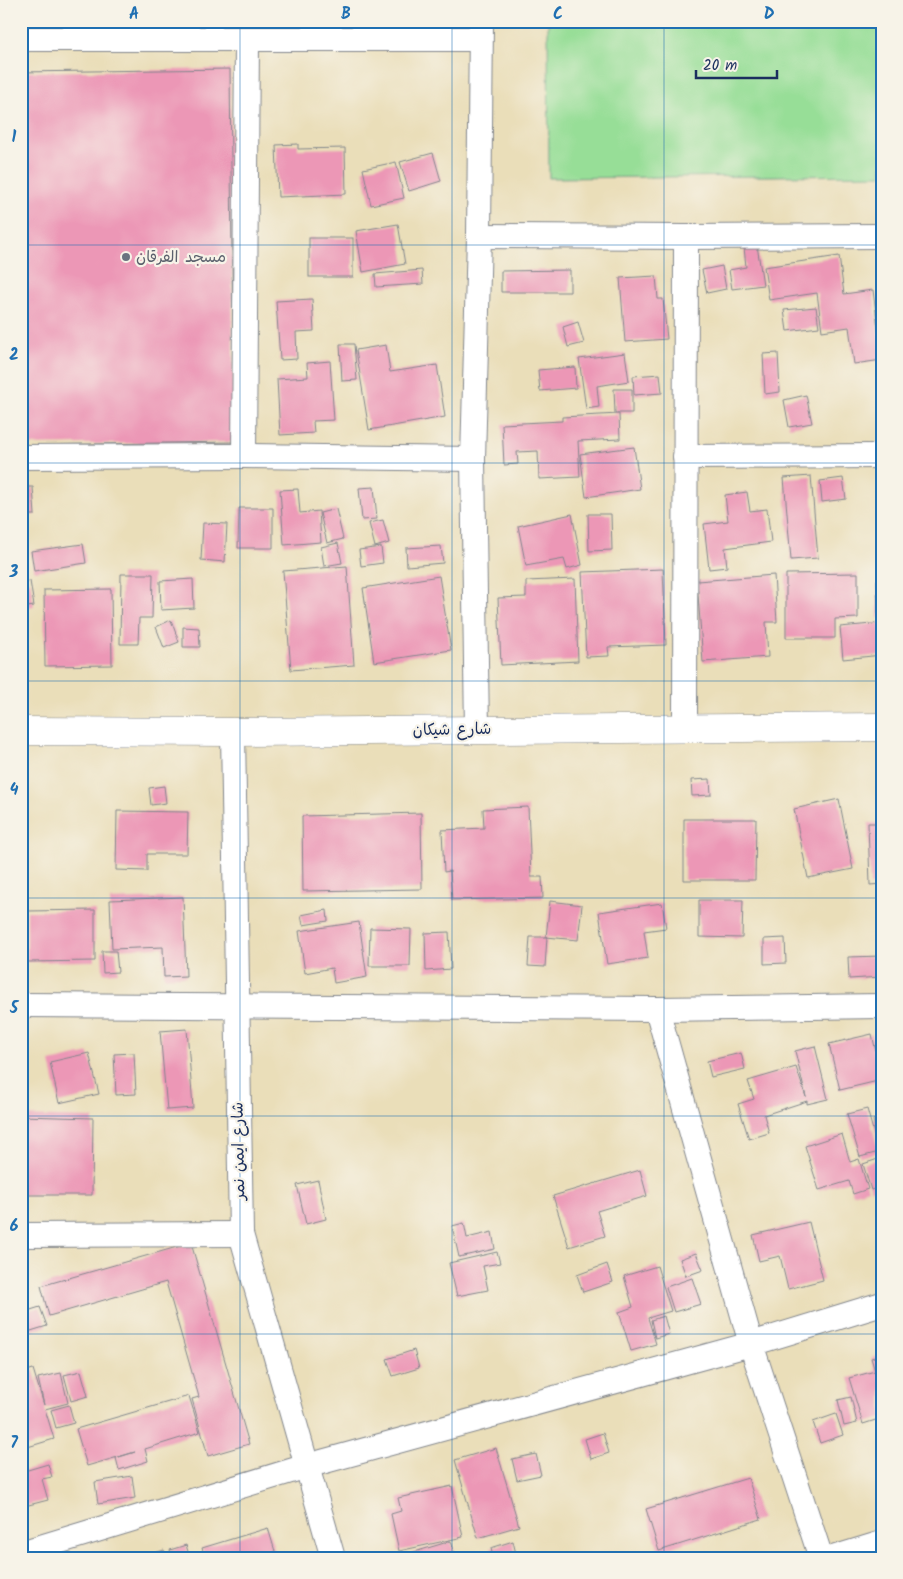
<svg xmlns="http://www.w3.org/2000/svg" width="903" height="1579" viewBox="0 0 903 1579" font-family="Kalam,'Playpen Sans Arabic',sans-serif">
<rect width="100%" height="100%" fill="#f7f3e8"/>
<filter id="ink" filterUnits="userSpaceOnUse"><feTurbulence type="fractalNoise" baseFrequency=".02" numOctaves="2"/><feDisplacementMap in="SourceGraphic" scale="10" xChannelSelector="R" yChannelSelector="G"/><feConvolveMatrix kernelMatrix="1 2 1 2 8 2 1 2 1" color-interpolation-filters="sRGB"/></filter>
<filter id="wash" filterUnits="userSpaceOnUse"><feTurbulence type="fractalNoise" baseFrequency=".0096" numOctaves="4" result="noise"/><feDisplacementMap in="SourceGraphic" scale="20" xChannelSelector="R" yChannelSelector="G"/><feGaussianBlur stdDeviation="1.12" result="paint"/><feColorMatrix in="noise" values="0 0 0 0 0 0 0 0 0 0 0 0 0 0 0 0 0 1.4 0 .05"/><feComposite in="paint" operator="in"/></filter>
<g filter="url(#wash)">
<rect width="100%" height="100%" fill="#eadeb9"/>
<!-- green -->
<path fill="#97de97" stroke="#59867a" d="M548 21H882V175L549 178Z"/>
<g id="blocks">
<!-- building -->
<g fill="#ec97b6">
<path d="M230 69 234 442 21 445V72Z"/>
<path d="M298 144V149L345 148 346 194 278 197 276 145Z"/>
<path d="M433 153 441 181 409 191 400 162Z"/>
<path d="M396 162 404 198 371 205 363 169Z"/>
<path d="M398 224 405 264 363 272 356 231Z"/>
<rect x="309" y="238" width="44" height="39"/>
<path d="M757 245 763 285 732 289 729 270 746 267 744 247Z"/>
<path d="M839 256 844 294 873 290 882 360 854 364 849 327 822 331 817 293 769 300 764 267Z"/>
<path d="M722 266 726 289 707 293 702 270Z"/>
<path d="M422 270 423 284 376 287 375 274Z"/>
<path d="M570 270V292H501V271Z"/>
<path d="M656 276 658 299H663L667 339 625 342 620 278Z"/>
<path d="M879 294H882V319H880Z"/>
<path d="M312 299 314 331 296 332 297 359 280 360 276 301Z"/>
<path d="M816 307 819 327 787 331 784 310Z"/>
<path d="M578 322 584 343 568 347 563 327Z"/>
<path d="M340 344H354L357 380 342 381Z"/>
<path d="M386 345 390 372 437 365 445 417 369 430 356 350Z"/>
<path d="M625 353 629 381 597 386 599 407 586 409 579 359Z"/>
<path d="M778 353 780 392 765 394 763 354Z"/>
<path d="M330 361 334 420 313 421 314 433 280 435 277 379 308 377 307 363Z"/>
<path d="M575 367 576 388 540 391 538 370Z"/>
<path d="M660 374 662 393 634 395 633 376Z"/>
<path d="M614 389H632V413H615Z"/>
<path d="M806 395 812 423 789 427 784 400Z"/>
<path d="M619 414 620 439 578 441 580 477 539 479 538 451 517 452 518 464 504 465 502 424 562 421V417Z"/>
<path d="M634 447 640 489 586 497 580 454Z"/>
<path d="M811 476 818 558 791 560 784 478Z"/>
<path d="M843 478 846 499 822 502 820 481Z"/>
<path d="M21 487H33L35 515H21Z"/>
<path d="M374 487 377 519 362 520 359 488Z"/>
<path d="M298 489 300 513 319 511 321 542 284 545 280 490Z"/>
<path d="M747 492 750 511 767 509 771 542 725 548 727 567 709 569 704 524 728 521 725 495Z"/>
<path d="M239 508H273V548H238Z"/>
<path d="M336 509 343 539 327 543 320 513Z"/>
<path d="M572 514 582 565 567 569 564 559 526 566 518 526Z"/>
<path d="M588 514H611L612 550 589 551Z"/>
<path d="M383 520 389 543 375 547 369 523Z"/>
<path d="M203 523 227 524 225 562 201 560Z"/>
<path d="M338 543 342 563 324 566 321 547Z"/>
<path d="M83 544 86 563 34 571 31 551Z"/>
<path d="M441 546 443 563 407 566 406 548Z"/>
<path d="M381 547 383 563 361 566 359 550Z"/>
<path d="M347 566 354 665 291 670 283 571Z"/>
<path d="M663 569 666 645 608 647 609 656 586 657 582 572Z"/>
<path d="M858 573V618L835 619V638H786V574Z"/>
<path d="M121 574H153L152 618H139L138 644H120Z"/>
<path d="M774 575 777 622H766L768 657 703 662 697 581Z"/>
<path d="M439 576 451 650 374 662 363 588Z"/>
<path d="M193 579 194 608 161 610 160 581Z"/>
<path d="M575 579 578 661 501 665 498 598 526 597V581Z"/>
<path d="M877 580H882V618H878Z"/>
<path d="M30 581 34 606 21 608V582Z"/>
<path d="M111 589 112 665 45 666 44 590Z"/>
<path d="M171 620 179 642 164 648 156 627Z"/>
<path d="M882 623V655L843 659 840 627Z"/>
<path d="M183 627 199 628 200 647H183Z"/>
<path d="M710 779 711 795 692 796 691 780Z"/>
<path d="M164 786 166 803 151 805 149 788Z"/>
<path d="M839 799 853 869 808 878 794 809Z"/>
<path d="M528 807 531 877H542L543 898 452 900 450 871 444 872 442 830 484 828 483 809Z"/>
<path d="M117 811 188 812 187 854H147V871L116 870Z"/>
<path d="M421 813 422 889 303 891 302 816Z"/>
<path d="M684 819H756L755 880H684Z"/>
<path d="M868 823H882V884L870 885Z"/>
<path d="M183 897 186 976 164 977 163 947 112 949 110 900Z"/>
<path d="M699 900H743L742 938 699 937Z"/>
<path d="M550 901 582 905 578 940 546 937Z"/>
<path d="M662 903 666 928 644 931 648 958 607 964 599 912Z"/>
<path d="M95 910V961L27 962V911Z"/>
<path d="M327 910 328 921 303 925 301 915Z"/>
<path d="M359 922 367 977 334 983 332 968 305 973 299 931Z"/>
<path d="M370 928 411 929 410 966H369Z"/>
<path d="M449 932 451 969 426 971 425 933Z"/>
<path d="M530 937H547L545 967 528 966Z"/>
<path d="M785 938 786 963 764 964V939Z"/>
<path d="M102 951H116L118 972 103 973Z"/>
<path d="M882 956V977L849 979 848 957Z"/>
<path d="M187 1029 193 1108 167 1110 160 1031Z"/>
<path d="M872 1034 876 1052 882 1051V1080L840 1090 829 1044Z"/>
<path d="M815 1046 828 1099 807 1104V1101L764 1115 769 1133 749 1139 738 1104 754 1099 748 1081 796 1067 806 1097 795 1051Z"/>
<path d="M89 1053 99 1094 59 1103 50 1062Z"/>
<path d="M134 1053 136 1094 116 1095 114 1054Z"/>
<path d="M741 1053 745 1069 711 1077 707 1061Z"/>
<path d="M867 1109 879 1152 860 1157 847 1114Z"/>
<path d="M21 1116 93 1118 92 1195H21Z"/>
<path d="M882 1117V1154H881L873 1120Z"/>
<path d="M842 1134 850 1162 859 1159 868 1189 853 1194 849 1181 819 1190 805 1146Z"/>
<path d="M881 1158 882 1187 871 1190 863 1164Z"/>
<path d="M640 1170 647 1196 597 1211 605 1236 569 1247 553 1196Z"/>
<path d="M318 1180 326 1219 306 1224 297 1185Z"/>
<path d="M809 1222 823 1280 788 1289 780 1256 759 1261 753 1235Z"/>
<path d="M464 1223 467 1238 492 1232 495 1249 459 1257 452 1226Z"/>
<path d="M191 1243 249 1444 208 1456 192 1399 199 1397 166 1282 49 1316 41 1286Z"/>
<path d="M497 1252 500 1263 483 1266 488 1290 457 1296 449 1263Z"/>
<path d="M696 1253 703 1270 686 1276 680 1259Z"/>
<path d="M25 1264 27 1291H21V1265Z"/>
<path d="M607 1264 613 1282 583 1292 577 1275Z"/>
<path d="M657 1266 671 1311 648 1318 656 1344 631 1351 619 1312 633 1307 624 1276Z"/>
<path d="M692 1278 701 1304 674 1312 666 1287Z"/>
<path d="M40 1307 47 1326 21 1334V1313Z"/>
<path d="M664 1316 669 1334 655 1338 651 1320Z"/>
<path d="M414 1350 419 1368 393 1376 387 1359Z"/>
<path d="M882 1355V1418L863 1424 849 1378 875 1371 871 1358Z"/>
<path d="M33 1369 44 1405 38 1378 61 1373 68 1403 45 1409 54 1439 21 1449V1373Z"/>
<path d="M81 1371 88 1396 71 1401 64 1375Z"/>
<path d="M189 1396 200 1432 145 1449 148 1461 119 1470 116 1458 135 1452 87 1466 76 1429Z"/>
<path d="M851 1397 857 1423 844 1426 838 1400Z"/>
<path d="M69 1405 74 1423 56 1428 51 1410Z"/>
<path d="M836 1414 843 1435 820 1443 813 1422Z"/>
<path d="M603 1433 609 1453 591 1459 585 1439Z"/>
<path d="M496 1448 519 1526 478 1538 455 1460Z"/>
<path d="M536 1454 541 1475 517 1480 512 1459Z"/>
<path d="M48 1464 52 1477 42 1479 48 1500 21 1507V1472Z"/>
<path d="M132 1476 135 1498 98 1504 95 1482Z"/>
<path d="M748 1478 761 1519 659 1551 646 1509Z"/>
<path d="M452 1486 463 1537 399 1551 391 1514 401 1511 398 1498Z"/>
<path d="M268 1528 277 1558H205L202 1548Z"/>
<path d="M451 1541 456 1558H412L411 1553Z"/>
<path d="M513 1541 516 1554 502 1558H493L491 1548Z"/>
<path d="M186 1545 190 1558H173L170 1550Z"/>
<path d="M164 1550 167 1558H148V1555Z"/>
</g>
</g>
</g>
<g filter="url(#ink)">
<use href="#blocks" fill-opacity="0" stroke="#82868c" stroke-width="1"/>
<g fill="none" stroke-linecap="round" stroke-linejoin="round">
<defs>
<g id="minor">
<path d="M21 39H480"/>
<path d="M479 236 686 237 882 236"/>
<path d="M244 456 247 39"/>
<path d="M21 457 244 456 473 459"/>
<path d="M685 457 882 456"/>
<path d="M685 728 686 237"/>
<path d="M477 730 473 459 479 236 481 21"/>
<path d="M233 732 241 1234 333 1558"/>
<path d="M21 1005 657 1009 882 1006"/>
<path d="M657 1009 751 1344 821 1558"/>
<path d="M21 1235 241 1234"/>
<path d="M21 1553 307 1466 751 1344 882 1304"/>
<path d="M833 1558 882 1543"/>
</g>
<path id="tertiary" d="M21 731 233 732 882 727"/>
</defs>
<!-- minor casing -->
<use href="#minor" stroke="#82868c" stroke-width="26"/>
<!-- tertiary casing -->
<use href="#tertiary" stroke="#82868c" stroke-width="29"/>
<!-- minor -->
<use href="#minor" stroke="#fff" stroke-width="24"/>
<!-- tertiary -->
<use href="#tertiary" stroke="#fff" stroke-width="28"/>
</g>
</g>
<!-- grid -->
<path fill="none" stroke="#1f6fb2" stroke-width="1" stroke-opacity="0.55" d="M240 21V1558M452 21V1558M664 21V1558M21 245H882M21 463H882M21 681H882M21 898H882M21 1116H882M21 1334H882"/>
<!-- markers -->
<circle fill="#6b7280" stroke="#f7f3e8" stroke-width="2" cx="126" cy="257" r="5"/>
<g text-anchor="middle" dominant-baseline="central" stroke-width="4.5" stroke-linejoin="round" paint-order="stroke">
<!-- worship labels -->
<g font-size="16" fill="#5b616d" stroke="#f7f3e8" text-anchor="start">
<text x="136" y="257">مسجد الفرقان</text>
</g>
<!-- street labels -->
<g font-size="16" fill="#1b2f5e" stroke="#f7f3e8">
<text transform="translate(452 730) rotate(-1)">شارع شيكان</text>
<text transform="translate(239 1151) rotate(-91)">شارع ايمن نمر</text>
</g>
</g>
<!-- margin -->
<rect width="903" height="1579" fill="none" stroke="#f7f3e8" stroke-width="55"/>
<!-- scale -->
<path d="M696 70v8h81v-8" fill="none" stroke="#1b2f5e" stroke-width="2.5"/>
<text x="703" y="70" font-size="15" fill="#1b2f5e" stroke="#f7f3e8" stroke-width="4" paint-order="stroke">20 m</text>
<rect x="28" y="28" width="848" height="1524" fill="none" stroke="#1f6fb2" stroke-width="2"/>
<g font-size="16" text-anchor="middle" font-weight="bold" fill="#1f6fb2">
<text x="134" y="19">A</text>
<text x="346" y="19">B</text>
<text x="558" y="19">C</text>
<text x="769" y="19">D</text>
<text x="14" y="142">1</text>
<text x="14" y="360">2</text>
<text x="14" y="577">3</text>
<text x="14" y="795">4</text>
<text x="14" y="1013">5</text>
<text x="14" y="1231">6</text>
<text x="14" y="1448">7</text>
</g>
</svg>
